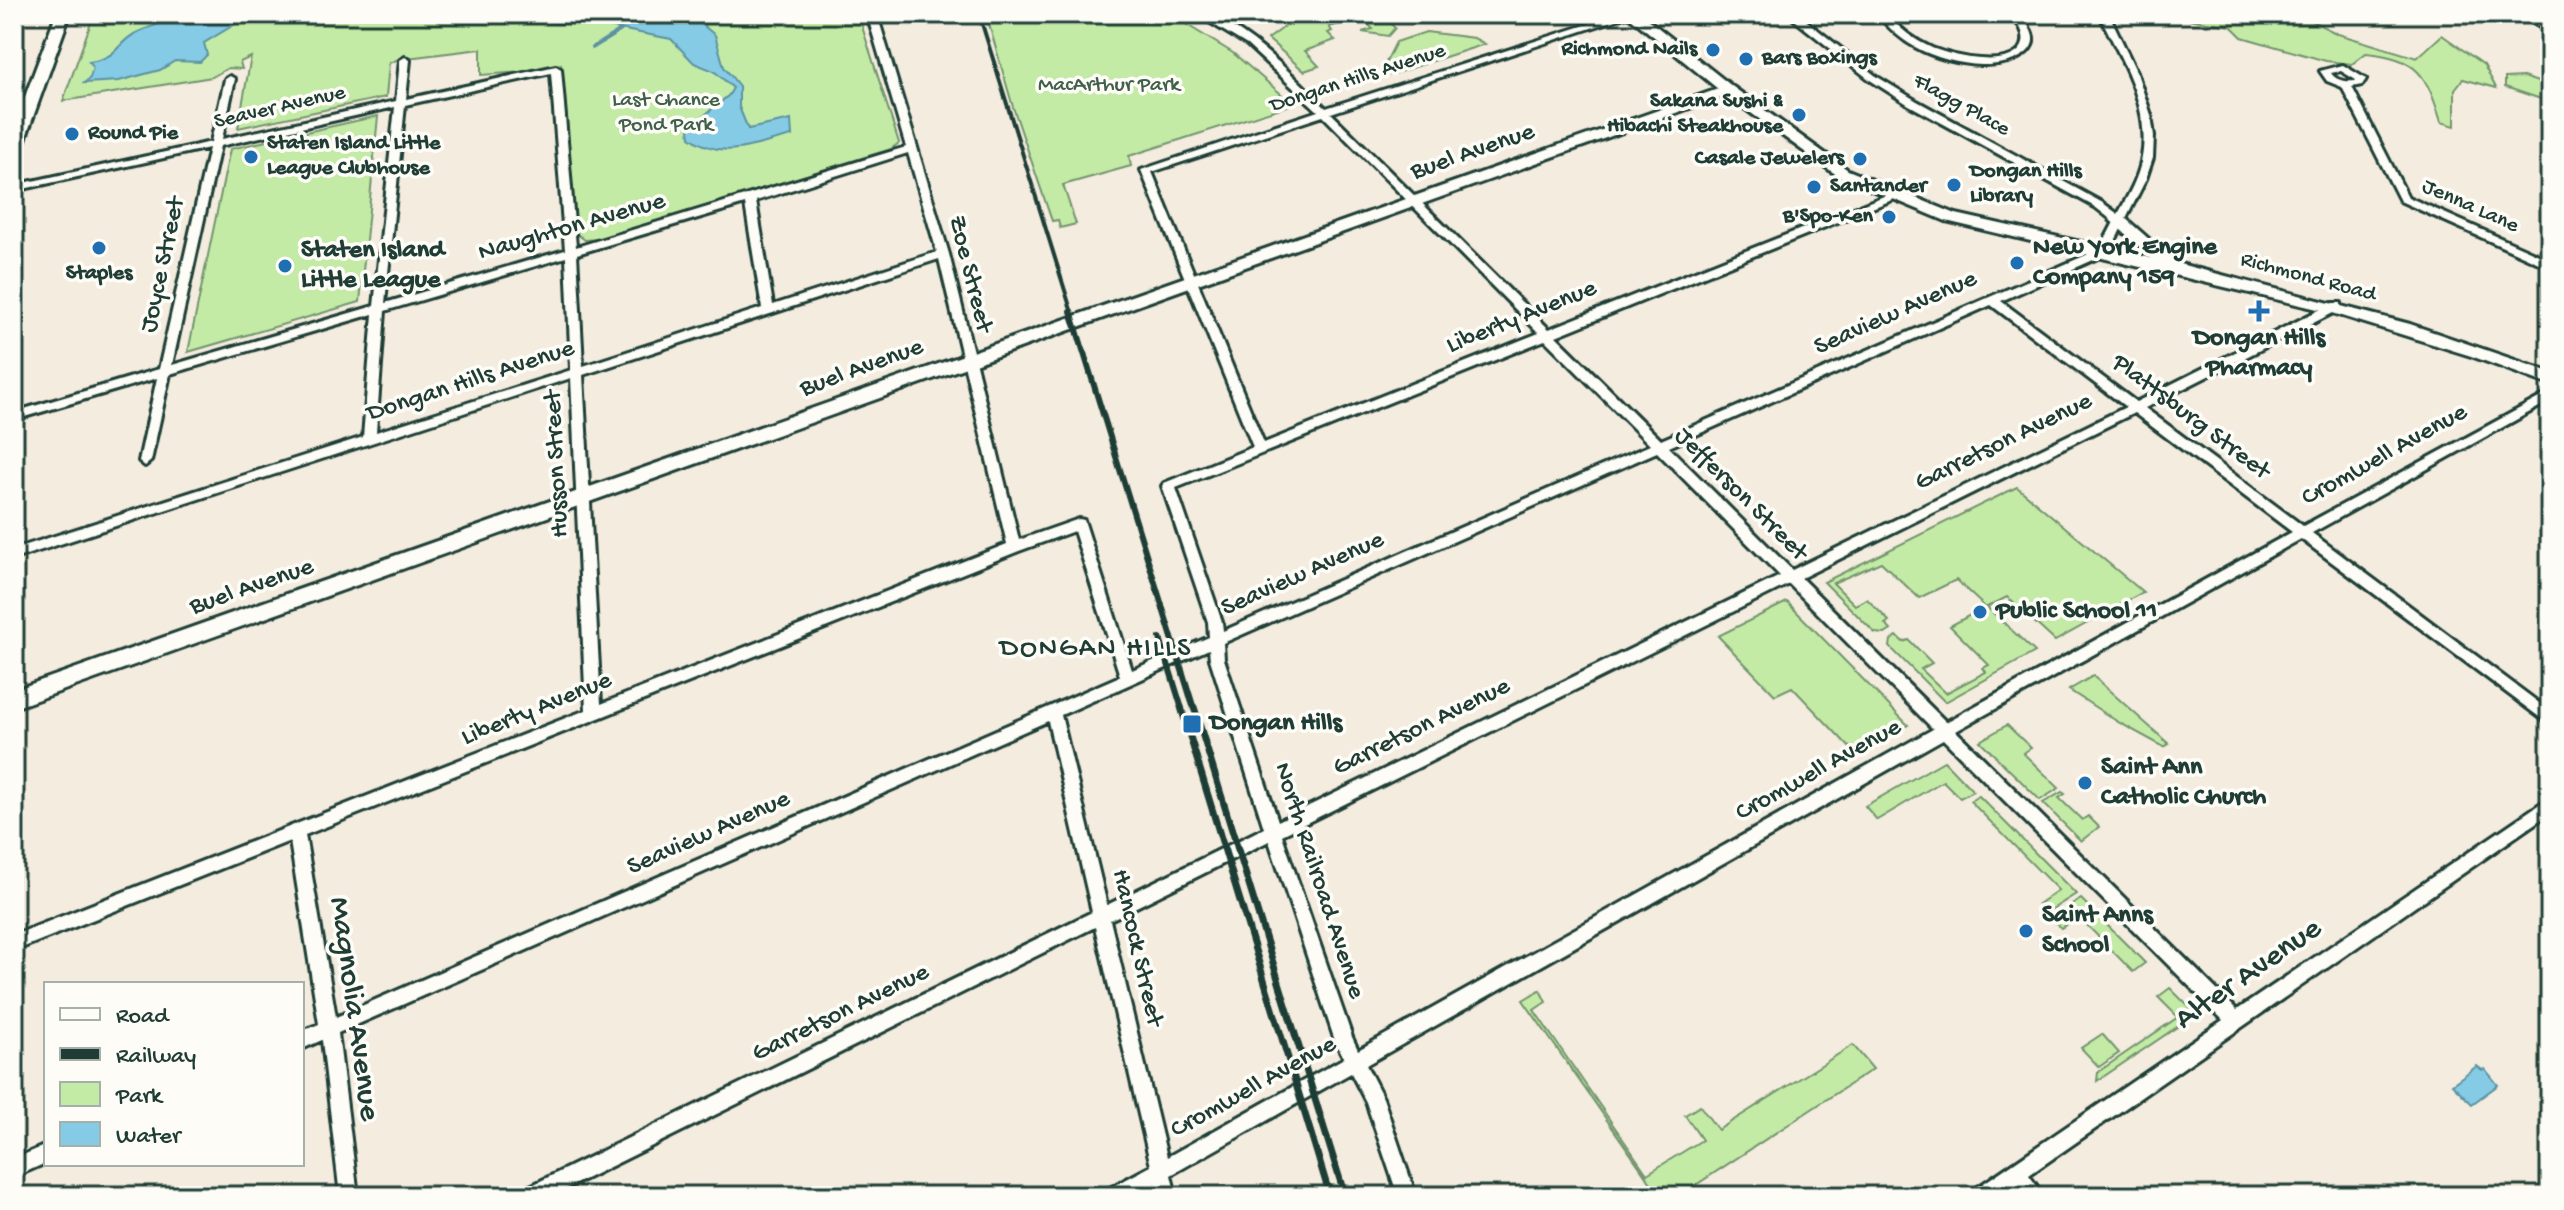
<svg xmlns="http://www.w3.org/2000/svg" width="2564" height="1210" viewBox="0 0 2564 1210" font-family="'Gochi Hand',sans-serif">
<rect width="100%" height="100%" fill="#f4ecdf"/>
<filter id="ink" filterUnits="userSpaceOnUse"><feTurbulence type="fractalNoise" baseFrequency=".0125" numOctaves="2"/><feDisplacementMap in="SourceGraphic" scale="16" xChannelSelector="R" yChannelSelector="G"/><feConvolveMatrix kernelMatrix="1 2 1 2 8 2 1 2 1" color-interpolation-filters="sRGB"/></filter>
<g filter="url(#ink)">
<!-- green -->
<g fill="#c4eba6" stroke="#72946d" stroke-width="2">
<path d="M94 14H858L899 143 891 149 598 239 585 240 577 234 561 64 524 72 481 75V49L399 59 389 63 386 97 238 128 251 57 240 62 242 69 228 68 212 77 63 101Z"/>
<path d="M986 14H1169L1233 53 1293 104 1129 156 1131 166 1063 185 1076 224 1060 228 1058 220 1052 221 1013 107Z"/>
<path d="M1302 14H1382L1395 28 1388 36 1362 32 1373 29 1361 18 1329 27 1332 31 1328 33 1335 40 1305 51 1319 66 1304 71 1268 39Z"/>
<path d="M2187 14H2298L2338 34 2417 58 2442 35 2484 65 2496 88 2463 79 2455 89V126L2441 122C2427 75 2418 58 2366 53L2352 64 2326 61 2242 37 2231 26 2189 19Z"/>
<path d="M1426 32 1474 38 1485 44 1390 75 1384 66 1396 42Z"/>
<path d="M2523 77 2550 86V102L2505 87V78Z"/>
<path d="M378 116 360 302 188 352 230 149Z"/>
<path d="M2017 487 2143 592 2055 641 2007 597 1987 607 2035 652 1945 702 1890 647 1891 640 1897 636 1903 642 1909 640 1932 663 1921 669 1946 693 1986 672 1983 668 1989 665 1950 626 1985 607 1956 580 1919 598 1881 562 1833 583 1855 605 1867 599 1889 621 1885 624 1891 630 1885 634 1875 633 1824 582Z"/>
<path d="M1787 602 1908 725 1855 753 1792 687 1775 695 1718 636Z"/>
<path d="M2093 676 2169 744 2164 747 2118 722 2069 690Z"/>
<path d="M2007 725 2031 748 2023 753 2059 788 2040 800 1980 741Z"/>
<path d="M1944 761 1973 791 1960 798 1943 781 1877 820 1865 806Z"/>
<path d="M2062 792 2065 794 2059 798 2082 820 2088 816 2099 827 2081 841 2043 803Z"/>
<path d="M1979 796 2076 894 2049 911 2038 904 2058 890 1970 801Z"/>
<path d="M2081 899 2145 963 2133 972 2079 917 2061 928 2054 921 2055 916Z"/>
<path d="M2170 988 2196 1014 2097 1081 2098 1072 2178 1017 2158 997Z"/>
<path d="M1540 990 1546 1002 1534 1010 1647 1174 1702 1140 1685 1115 1700 1106 1718 1130 1853 1045 1873 1069 1679 1196H1660L1523 1000Z"/>
<path d="M2102 1034 2119 1053 2099 1067 2081 1048Z"/>
</g>
<!-- water -->
<g fill="#85cbe6" stroke="#5c929f" stroke-width="2">
<path d="M191 14H252L204 43 207 55 200 62 175 61 160 70 119 81 84 83 90 78 93 67 89 62C119 58 116 43 136 33 153 24 173 21 191 14Z"/>
<path d="M519 14H689L715 35 724 67 739 86V107L748 129 791 120 792 136C756 144 722 162 690 137L689 128 729 95 733 88 714 71 694 63 671 39 578 21 557 24Z"/>
<path d="M2477 1066 2482 1070 2485 1069 2498 1085 2472 1104 2452 1084Z"/>
</g>
<g fill="none" stroke-linecap="round" stroke-linejoin="round">
<!-- stream -->
<path stroke="#5c929f" stroke-width="4" d="M592 48 621 30"/>
<defs>
<g id="street">
<path d="M867 14H877L949 254 1019 540 1079 519 1084 520 1132 670 1209 637 1208 622 1162 486 1164 483 1253 447 1141 170 1318 111 1247 45 1196 14C1235 14 1299 81 1326 108L1620 14H1634L1331 113 1549 329 1889 194H1897V198L1556 336 1661 440 2100 249 2114 222 2095 207 1909 105 1870 80 1787 14H1798L1876 76 1917 101 2103 203 2118 214C2128 196 2139 177 2142 157 2151 106 2120 57 2099 14H2109L2137 73 2151 115 2154 136 2153 158 2146 179 2109 253 2001 301 2136 402 2333 303H2341V309L2145 408 2303 526 2550 392V401L2312 533 2550 711V725L2301 539 1956 731 2237 1010 2550 797V813L2029 1175 2044 1196H2023L2013 1185 1998 1196H1973L1975 1189 2223 1020 1943 739 1366 1065 1383 1098 1416 1196H1398L1366 1102 1351 1073 1171 1175 1176 1196H1158L1155 1184 1133 1196H1106L1108 1189 1151 1166 1095 927 551 1196H522L524 1189 1092 912 1048 721 338 1033 358 1196H340L322 1040 302 1049V1031L319 1024 290 841 14 951V935L586 710 571 378 14 559V549L363 437 373 314 170 374 151 461 145 466 139 461 157 378 14 420V412L159 369 209 148 14 191V185L211 142 225 79 230 76 235 79 222 139 396 101 400 60 405 57 410 60 406 99 556 66 561 69 576 247 906 147ZM551 73 565 250 385 303 405 105ZM395 107 374 306 172 365 220 146ZM1323 116 1539 333 1264 443 1152 172ZM908 153 937 252 773 305 756 201ZM745 204 762 308 583 366 577 254ZM566 257 571 370 376 432 385 311ZM939 259 1007 544 601 704 583 375ZM1991 305 2126 407 1792 570 1669 447ZM1545 340 1650 445 1223 631 1222 622 1176 488ZM2134 413 2292 532 1946 722 1801 578ZM1657 452 1780 576 1278 821 1224 659 1223 643ZM1074 531 1120 676 336 1017 305 835 1019 551ZM1789 584 1933 729 1358 1050 1352 1037 1282 835ZM1209 649 1210 659 1264 828 1107 905 1061 715ZM1269 841 1335 1041 1344 1058 1167 1157 1110 920Z"/>
<path d="M1877 14H1887C1900 29 1914 40 1932 48 1952 56 2010 70 2022 46 2025 39 2023 33 2020 27 2016 22 2011 18 2006 14H2017C2056 47 2016 66 1982 65 1959 64 1935 58 1915 47 1900 39 1888 27 1877 14Z"/>
<path d="M2517 14H2529L2550 26V33Z"/>
<path d="M2343 65 2366 79 2362 85 2352 87 2408 197 2550 260V268L2400 201 2342 87 2327 81 2320 71ZM2341 71 2356 80 2355 81C2347 82 2336 81 2331 73Z"/>
<path d="M46 1145V1163L14 1177V1159Z"/>
</g>
<path id="secondary" d="M1626 14H1641L1733 87 1848 170 1956 214 2152 258 2110 220 2118 215 2124 217 2176 263 2410 324 2550 372V385L2471 356 2326 311 1946 221 1838 176 1726 95 14 708V690L1718 89Z"/>
<path id="primary" d="M56 14H70L22 148 14 153V126Z"/>
</defs>
<!-- street casing -->
<use href="#street" stroke="#1f3d34" stroke-width="6"/>
<!-- secondary casing -->
<use href="#secondary" stroke="#1f3d34" stroke-width="6"/>
<!-- primary casing -->
<use href="#primary" stroke="#1f3d34" stroke-width="6"/>
<!-- street -->
<use href="#street" fill="#fdfcf7" fill-rule="evenodd"/>
<!-- secondary -->
<use href="#secondary" fill="#fdfcf7" fill-rule="evenodd"/>
<!-- primary -->
<use href="#primary" fill="#fdfcf7" fill-rule="evenodd"/>
<!-- rail-far2 -->
<path stroke="#1f3d34" stroke-width="4" d="M979 14 1072 313"/>
<!-- rail-far1 -->
<g stroke="#1f3d34" stroke-width="6">
<path d="M1071 311 1194 709"/>
<path d="M1160 638 1182 709"/>
</g>
<!-- rail -->
<g stroke="#1f3d34" stroke-width="7">
<path d="M1181 707 1330 1196"/>
<path d="M1194 707 1345 1196"/>
</g>
</g>
</g>
<!-- markers -->
<g fill="#1f6fb2" stroke="#fdfcf7" stroke-width="3">
<circle cx="1713" cy="50" r="8"/>
<circle cx="1746" cy="59" r="8"/>
<circle cx="1799" cy="115" r="8"/>
<circle cx="72" cy="134" r="8"/>
<circle cx="251" cy="157" r="8"/>
<circle cx="1860" cy="159" r="8"/>
<circle cx="1954" cy="185" r="8"/>
<circle cx="1814" cy="187" r="8"/>
<circle cx="1889" cy="217" r="8"/>
<circle cx="99" cy="248" r="8"/>
<circle cx="2017" cy="263" r="8"/>
<circle cx="285" cy="266" r="8"/>
<path d="M2255 299h8v8h8v8h-8v8h-8v-8h-8v-8h8z"/>
<circle cx="1980" cy="612" r="8"/>
<rect x="1182" y="714" width="20" height="20" rx="4"/>
<circle cx="2085" cy="783" r="8"/>
<circle cx="2026" cy="931" r="8"/>
</g>
<g text-anchor="middle" dominant-baseline="central" stroke-width="7" stroke-linejoin="round" paint-order="stroke">
<!-- far-poi labels -->
<g font-size="22" font-weight="bold" fill="#1f3d34" stroke="#fdfcf7" text-anchor="start">
<text x="1697" y="50" text-anchor="end">Richmond Nails</text>
<text x="1762" y="59">Bars Boxings</text>
<text x="1783" y="102" text-anchor="end">Sakana Sushi &amp;<tspan x="1783" dy="25">Hibachi Steakhouse</tspan></text>
<text x="88" y="134">Round Pie</text>
<text x="267" y="144">Staten Island Little<tspan x="267" dy="25">League Clubhouse</tspan></text>
<text x="1844" y="159" text-anchor="end">Casale Jewelers</text>
<text x="1970" y="172">Dongan Hills<tspan x="1970" dy="25">Library</tspan></text>
<text x="1830" y="187">Santander</text>
<text x="1873" y="217" text-anchor="end">B'Spo-Ken</text>
<text x="99" y="274" text-anchor="middle">Staples</text>
</g>
<!-- far-street labels -->
<g font-size="22" fill="#1f3d34" stroke="#fdfcf7">
<text transform="translate(1358 79) rotate(-18)">Dongan Hills Avenue</text>
<text transform="translate(1961 106) rotate(29)">Flagg Place</text>
<text transform="translate(280 108) rotate(-13)">Seaver Avenue</text>
<text transform="translate(2470 207) rotate(24)">Jenna Lane</text>
<text transform="translate(2308 278) rotate(15)">Richmond Road</text>
</g>
<!-- far-park labels -->
<g font-size="22" fill="#40604b" stroke="#fdfcf7">
<text x="1109" y="86">MacArthur Park</text>
<text x="666" y="101">Last Chance<tspan x="666" dy="25">Pond Park</tspan></text>
</g>
<!-- street labels -->
<g font-size="26" fill="#1f3d34" stroke="#fdfcf7">
<text transform="translate(1473 153) rotate(-19)">Buel Avenue</text>
<text transform="translate(572 228) rotate(-16)">Naughton Avenue</text>
<text transform="translate(164 265) rotate(-78)">Joyce Street</text>
<text transform="translate(969 274) rotate(76)">Zoe Street</text>
<text transform="translate(1896 314) rotate(-24)">Seaview Avenue</text>
<text transform="translate(1522 318) rotate(-22)">Liberty Avenue</text>
<text transform="translate(862 369) rotate(-20)">Buel Avenue</text>
<text transform="translate(471 382) rotate(-18)">Dongan Hills Avenue</text>
<text transform="translate(2190 418) rotate(37)">Plattsburg Street</text>
<text transform="translate(2004 443) rotate(-26)">Garretson Avenue</text>
<text transform="translate(2385 456) rotate(-29)">Cromwell Avenue</text>
<text transform="translate(558 464) rotate(-93)">Husson Street</text>
<text transform="translate(1740 495) rotate(45)">Jefferson Street</text>
<text transform="translate(1303 575) rotate(-24)">Seaview Avenue</text>
<text transform="translate(252 588) rotate(-19)">Buel Avenue</text>
<text transform="translate(537 710) rotate(-22)">Liberty Avenue</text>
<text transform="translate(1422 728) rotate(-26)">Garretson Avenue</text>
<text transform="translate(1819 771) rotate(-29)">Cromwell Avenue</text>
<text transform="translate(709 834) rotate(-24)">Seaview Avenue</text>
<text transform="translate(1318 881) rotate(72)">North Railroad Avenue</text>
<text transform="translate(1136 948) rotate(77)">Hancock Street</text>
<text transform="translate(841 1014) rotate(-26)">Garretson Avenue</text>
<text transform="translate(1254 1088) rotate(-29)">Cromwell Avenue</text>
</g>
<!-- poi labels -->
<g font-size="26" font-weight="bold" fill="#1f3d34" stroke="#fdfcf7" text-anchor="start">
<text x="2033" y="248">New York Engine<tspan x="2033" dy="30">Company 159</tspan></text>
<text x="301" y="251">Staten Island<tspan x="301" dy="30">Little League</tspan></text>
<text x="2259" y="339" text-anchor="middle">Dongan Hills<tspan x="2259" dy="30">Pharmacy</tspan></text>
<text x="1996" y="612">Public School 11</text>
<text x="1210" y="724">Dongan Hills</text>
<text x="2101" y="768">Saint Ann<tspan x="2101" dy="30">Catholic Church</tspan></text>
<text x="2042" y="916">Saint Anns<tspan x="2042" dy="30">School</tspan></text>
</g>
<!-- neighbourhood labels -->
<g font-size="28" letter-spacing="2" fill="#1f3d34" stroke="#fdfcf7">
<text x="1096" y="649">DONGAN HILLS</text>
</g>
<!-- near-street labels -->
<g font-size="32" fill="#1f3d34" stroke="#fdfcf7">
<text transform="translate(2249 975) rotate(-35)">Alter Avenue</text>
<text transform="translate(353 1009) rotate(82)">Magnolia Avenue</text>
</g>
</g>
<!-- margin -->
<rect width="2564" height="1210" fill="none" stroke="#fdfcf7" stroke-width="48"/>
<rect x="24" y="24" width="2516" height="1162" fill="none" stroke="#1f3d34" stroke-width="3" filter="url(#ink)"/>
<!-- legend -->
<rect x="44" y="982" width="260" height="184" fill="#fdfcf7" stroke="#a4b0a9" stroke-width="2"/>
<rect x="60" y="1008" width="40" height="12" fill="#fdfcf7" stroke="#a4b0a9" stroke-width="2"/>
<text x="116" y="1022" font-size="24" fill="#1f3d34">Road</text>
<rect x="60" y="1048" width="40" height="12" fill="#1f3d34" stroke="#a4b0a9" stroke-width="2"/>
<text x="116" y="1062" font-size="24" fill="#1f3d34">Railway</text>
<rect x="60" y="1082" width="40" height="24" fill="#c4eba6" stroke="#a4b0a9" stroke-width="2"/>
<text x="116" y="1102" font-size="24" fill="#1f3d34">Park</text>
<rect x="60" y="1122" width="40" height="24" fill="#85cbe6" stroke="#a4b0a9" stroke-width="2"/>
<text x="116" y="1142" font-size="24" fill="#1f3d34">Water</text>
</svg>
